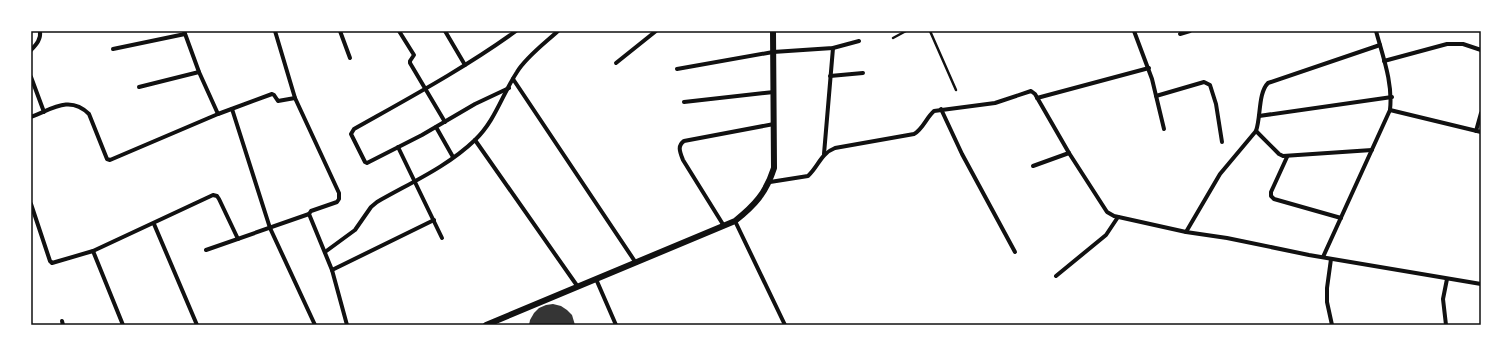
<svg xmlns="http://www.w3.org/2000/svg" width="1512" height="356" viewBox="0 0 1512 356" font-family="'Titillium Web',sans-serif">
<rect width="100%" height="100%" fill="#fff"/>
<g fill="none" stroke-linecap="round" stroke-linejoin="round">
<!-- stream -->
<path stroke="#d9d9d9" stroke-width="3.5" d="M31 323 32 325"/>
</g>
<!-- building -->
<path fill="#353535" d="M553 304 561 306 567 310 572 315 575 325H529L530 320 534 313 539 308 546 305Z"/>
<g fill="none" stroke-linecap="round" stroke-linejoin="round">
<!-- service -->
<g stroke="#111" stroke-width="2.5">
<path d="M930 31 956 90"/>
<path d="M893 38 906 31"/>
</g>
<!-- minor -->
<g stroke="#111" stroke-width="4">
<path d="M184 31 199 72 218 114"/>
<path d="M275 31 295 98 339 193V199L337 202 311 211 309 214 332 270 347 325"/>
<path d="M340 31 350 58"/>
<path d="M399 31 414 55 410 61V63L445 122"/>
<path d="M445 31 465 65"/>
<path d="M1134 31 1152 79 1164 129"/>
<path d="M1180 34 1190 31"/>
<path d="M113 49 185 34"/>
<path d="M31 50C37 44 41 39 40 31"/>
<path d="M1384 61 1447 44H1463L1481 50"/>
<path d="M616 63 656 31"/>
<path d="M677 69 773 52 833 48 859 41"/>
<path d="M830 76 863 73"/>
<path d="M31 77 44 112"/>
<path d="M513 79 636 263"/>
<path d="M139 87 199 72"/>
<path d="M509 88 475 104 422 135 367 163 365 162 351 134 354 129C409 98 465 68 516 31"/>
<path d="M1156 96 1204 82 1210 85 1216 104 1222 142"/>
<path d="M1037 98 1149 68"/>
<path d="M684 102 774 92"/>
<path d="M232 109 270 228 315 325"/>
<path d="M941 109 962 154 1015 252"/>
<path d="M1390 110 1481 132"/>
<path d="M1259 116 1392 97"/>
<path d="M31 117C52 109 70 95 89 114L107 159 110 160 218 114 272 94 274 95 278 101 295 98"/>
<path d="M436 127 453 157"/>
<path d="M1256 131 1279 154 1283 156 1372 150"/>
<path d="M1476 131 1481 113"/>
<path d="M475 140 578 287"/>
<path d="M398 147 442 238"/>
<path d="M824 154 833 48"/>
<path d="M1287 157 1271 192V196L1274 199 1341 218"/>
<path d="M1033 166 1069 153"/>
<path d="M770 182 808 176C819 166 820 154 835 148L914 134C923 129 926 118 934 111L995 103 1031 91 1035 94 1069 153 1107 212 1114 216 1186 232 1227 238 1309 255 1481 284"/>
<path d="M31 204 50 261 52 263 93 251 213 195 217 196 219 199 238 239"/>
<path d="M735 221 785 325"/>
<path d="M154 224 197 325"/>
<path d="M724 226 683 160C680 152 677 146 684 141L774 124"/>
<path d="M1186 232 1220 174 1256 131C1261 117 1258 93 1268 83L1380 45"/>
<path d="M206 250 309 214"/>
<path d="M93 251 123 325"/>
<path d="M325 252 355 230 371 207 377 202C410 183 447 167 475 140 495 121 502 95 517 72 526 57 545 43 558 31"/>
<path d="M1323 257 1390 110C1393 83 1383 57 1376 31"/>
<path d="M1331 259 1327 288V302L1332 325"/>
<path d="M332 270 434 220"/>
<path d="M1056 276 1106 235 1118 217"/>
<path d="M596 279 616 325"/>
<path d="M62 321 63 325"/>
<path d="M1446 325 1443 299 1447 279"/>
</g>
<!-- tertiary -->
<path stroke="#111" stroke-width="6" d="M486 325 735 221C755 205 766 193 774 168L773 31"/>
</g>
<!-- border -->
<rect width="1512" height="356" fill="none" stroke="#ffffff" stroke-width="64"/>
<rect x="32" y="32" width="1448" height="292" fill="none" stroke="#111" stroke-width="1.5"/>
</svg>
